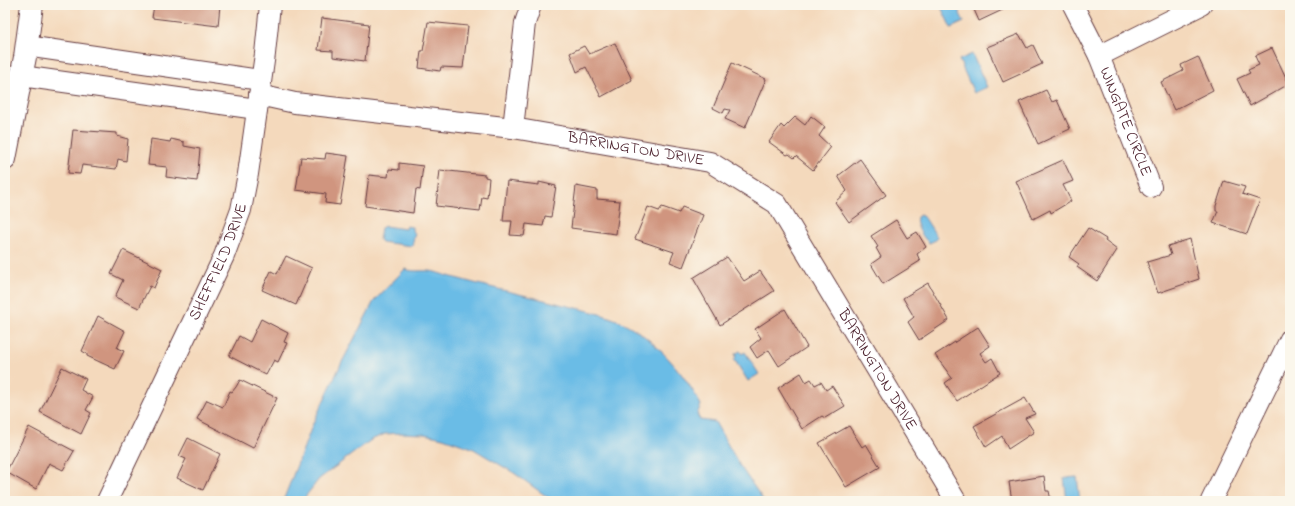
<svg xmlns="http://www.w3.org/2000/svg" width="1295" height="506" viewBox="0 0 1295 506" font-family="'Indie Flower',sans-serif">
<rect width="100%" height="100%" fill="#fbf7ec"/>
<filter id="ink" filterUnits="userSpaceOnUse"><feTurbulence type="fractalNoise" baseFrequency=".025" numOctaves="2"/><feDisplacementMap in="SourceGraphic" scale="8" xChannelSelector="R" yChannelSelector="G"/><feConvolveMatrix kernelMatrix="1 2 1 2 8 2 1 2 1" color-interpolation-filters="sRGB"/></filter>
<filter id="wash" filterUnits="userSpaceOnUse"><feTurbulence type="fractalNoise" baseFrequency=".012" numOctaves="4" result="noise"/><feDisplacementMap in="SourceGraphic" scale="16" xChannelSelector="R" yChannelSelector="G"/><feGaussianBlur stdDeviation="0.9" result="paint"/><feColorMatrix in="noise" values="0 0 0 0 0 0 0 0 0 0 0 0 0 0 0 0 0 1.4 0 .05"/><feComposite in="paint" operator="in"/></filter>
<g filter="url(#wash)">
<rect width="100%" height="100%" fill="#f4d9bc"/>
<!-- water -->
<g fill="#6abce6" stroke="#5a6e88">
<path d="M940 5H956L964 22 951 28Z"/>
<path d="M972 54 987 87 974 93 959 60Z"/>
<path d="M920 215 925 218 937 237 936 240 929 243C923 238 914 224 917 217Z"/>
<path d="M385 226 405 229 406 226 412 227V230L415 233 412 246 381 242 379 240 381 228Z"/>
<path d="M405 269C414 273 425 269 435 272 477 285 521 294 564 305 589 311 615 316 636 330 663 349 686 376 701 405L697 414 700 420 715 422 740 466 764 501H553L514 473 472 448 443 438 424 434 402 433 385 434 371 440 319 479 302 501H283L314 421 341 364 374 301Z"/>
<path d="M740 351 742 354 745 352 759 374 748 381 734 359 736 357 735 354Z"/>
<path d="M1077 477 1080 501H1067L1064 478Z"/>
</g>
<g id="blocks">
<!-- building -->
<g fill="#d0957f">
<path d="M154 5H220L218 26 152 18Z"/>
<path d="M637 5H649L640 9Z"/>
<path d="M972 5H1013L979 21Z"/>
<path d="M322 18 369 24 365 61 333 57V51L318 50Z"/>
<path d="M428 22 468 26 463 68 441 67 440 71 419 68 421 51H423Z"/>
<path d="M1019 34 1027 48 1033 45 1042 64 1003 82 987 47Z"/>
<path d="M615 43 632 80 601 97 586 67 577 72 570 53 584 46 589 54Z"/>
<path d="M1272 48 1289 84 1250 106 1237 79 1250 73 1248 70 1259 65 1255 56Z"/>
<path d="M1198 57 1213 90 1174 110 1161 82 1183 71 1181 65Z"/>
<path d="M732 63 766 79 745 128 725 119 730 110 725 109 723 113 713 108Z"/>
<path d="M1046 90 1052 102 1057 100 1070 129 1038 144 1019 102Z"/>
<path d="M811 116 825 127 819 136 831 147 813 170 796 156 794 158 789 154 787 155 769 142 781 125 784 128 795 117 805 125Z"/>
<path d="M73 130 117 133V136L128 139 126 161 118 159 116 169 82 165 80 174 68 173Z"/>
<path d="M151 139 170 142 171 139 184 142V146L200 149 197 181 166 177 167 167 148 165Z"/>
<path d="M326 153 348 156 340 205 325 203 326 194 296 190 301 157 325 159Z"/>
<path d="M860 159 886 195 849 222 835 202 847 191 838 176Z"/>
<path d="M1063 160 1073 181 1063 185 1071 201 1051 213 1050 210 1033 219 1016 181Z"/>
<path d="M399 163 423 166 420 190 416 189 413 213 365 206 369 175 388 177 389 169 399 170Z"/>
<path d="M440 170 485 175V177L489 178 487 198 482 197 480 211 436 206Z"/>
<path d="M507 181 539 185V182L556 186 551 217 545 216 543 226 526 224 524 236 510 235 512 221H503Z"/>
<path d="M1224 181 1245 187 1242 194 1260 200 1247 234 1213 223 1218 211H1216V206Z"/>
<path d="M576 186 597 190V199L620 201 616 234 571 228Z"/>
<path d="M648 207 659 211 662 207 679 213 682 207 703 215 683 267 670 262 674 252 635 239Z"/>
<path d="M896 220 907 238 917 232 926 247 917 254 920 261 883 284 871 264 881 257 876 248 878 247 871 236Z"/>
<path d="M1088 228 1106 239 1105 241 1117 250 1097 281 1077 267 1079 264 1069 257Z"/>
<path d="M1190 239 1199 279 1158 293 1147 262 1171 255 1168 246Z"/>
<path d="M123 250 162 269 154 288 150 286 139 308 115 297 123 280 111 274Z"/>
<path d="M286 256 312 268 296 305 262 290 271 271 277 274Z"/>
<path d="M727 257 744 281 760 271 774 291 720 325 693 278Z"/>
<path d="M928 283 949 320 919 340 908 322 914 317 903 298Z"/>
<path d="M785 309 807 347 779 366 769 350 757 358 750 347 761 338 755 329Z"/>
<path d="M98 316 125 331 117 348 124 351 115 369 87 356V354L82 351Z"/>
<path d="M261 319 288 333 284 342 287 343 278 362 274 360 266 375 229 356 239 336 250 342Z"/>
<path d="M978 327 990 346 980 353 986 362 992 358 1000 373 957 401 945 383 952 378 935 355Z"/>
<path d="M62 367 86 379 81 390 93 397 86 410 91 413 81 434 40 412Z"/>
<path d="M801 373 806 382 811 379 815 385 821 382 826 390 832 386 845 406 825 418 822 416 802 429 778 388Z"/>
<path d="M240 380 277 398 253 448 197 419 207 400 223 407 230 391 232 392 236 387Z"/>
<path d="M1025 398 1035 414 1025 418 1034 432 1008 449 1002 436 986 447 974 426Z"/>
<path d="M849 426 862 447 866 444 880 467 846 487 819 443Z"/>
<path d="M29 427 74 451 63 470 49 463 36 489 6 472Z"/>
<path d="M188 438 220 454 203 490 177 478 186 459 179 456Z"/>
<path d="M1044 476 1046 491H1049L1051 501H1012L1009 482Z"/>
</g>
</g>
</g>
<g filter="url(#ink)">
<use href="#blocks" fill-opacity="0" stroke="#643b41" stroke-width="1"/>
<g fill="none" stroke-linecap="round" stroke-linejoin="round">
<defs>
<g id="street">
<path id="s1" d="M1073 5 1099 56 1151 187"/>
<path d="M26 46 261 80"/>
<path d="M1099 56 1201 5"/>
<path d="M21 76 257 109"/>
<path id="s2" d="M259 95 295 103 513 128 710 162 777 204 956 501"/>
<path d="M513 128 525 23 531 5"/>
<path id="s3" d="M107 501 224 256 241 210 248 174 265 54 270 5"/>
<path d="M1211 501 1290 339"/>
</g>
<path id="secondary" d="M5 159 25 57 32 5"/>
</defs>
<!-- street casing -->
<use href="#street" stroke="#643b41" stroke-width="22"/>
<!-- secondary casing -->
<use href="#secondary" stroke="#643b41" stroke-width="24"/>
<!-- street -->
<use href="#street" stroke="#fff" stroke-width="20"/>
<!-- secondary -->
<use href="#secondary" stroke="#fff" stroke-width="22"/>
</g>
</g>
<g text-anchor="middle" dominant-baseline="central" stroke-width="3.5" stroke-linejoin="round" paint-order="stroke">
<!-- street labels -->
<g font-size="16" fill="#4a1f2b" stroke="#fbf7ec">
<text stroke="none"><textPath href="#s1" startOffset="128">WINGATE CIRCLE</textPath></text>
<text stroke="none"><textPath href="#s2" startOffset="381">BARRINGTON DRIVE</textPath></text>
<text stroke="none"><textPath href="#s3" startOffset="264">SHEFFIELD DRIVE</textPath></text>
<text stroke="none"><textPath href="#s2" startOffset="729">BARRINGTON DRIVE</textPath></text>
</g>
</g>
<!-- margin -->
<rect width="1295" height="506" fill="none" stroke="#fbf7ec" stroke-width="20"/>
</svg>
